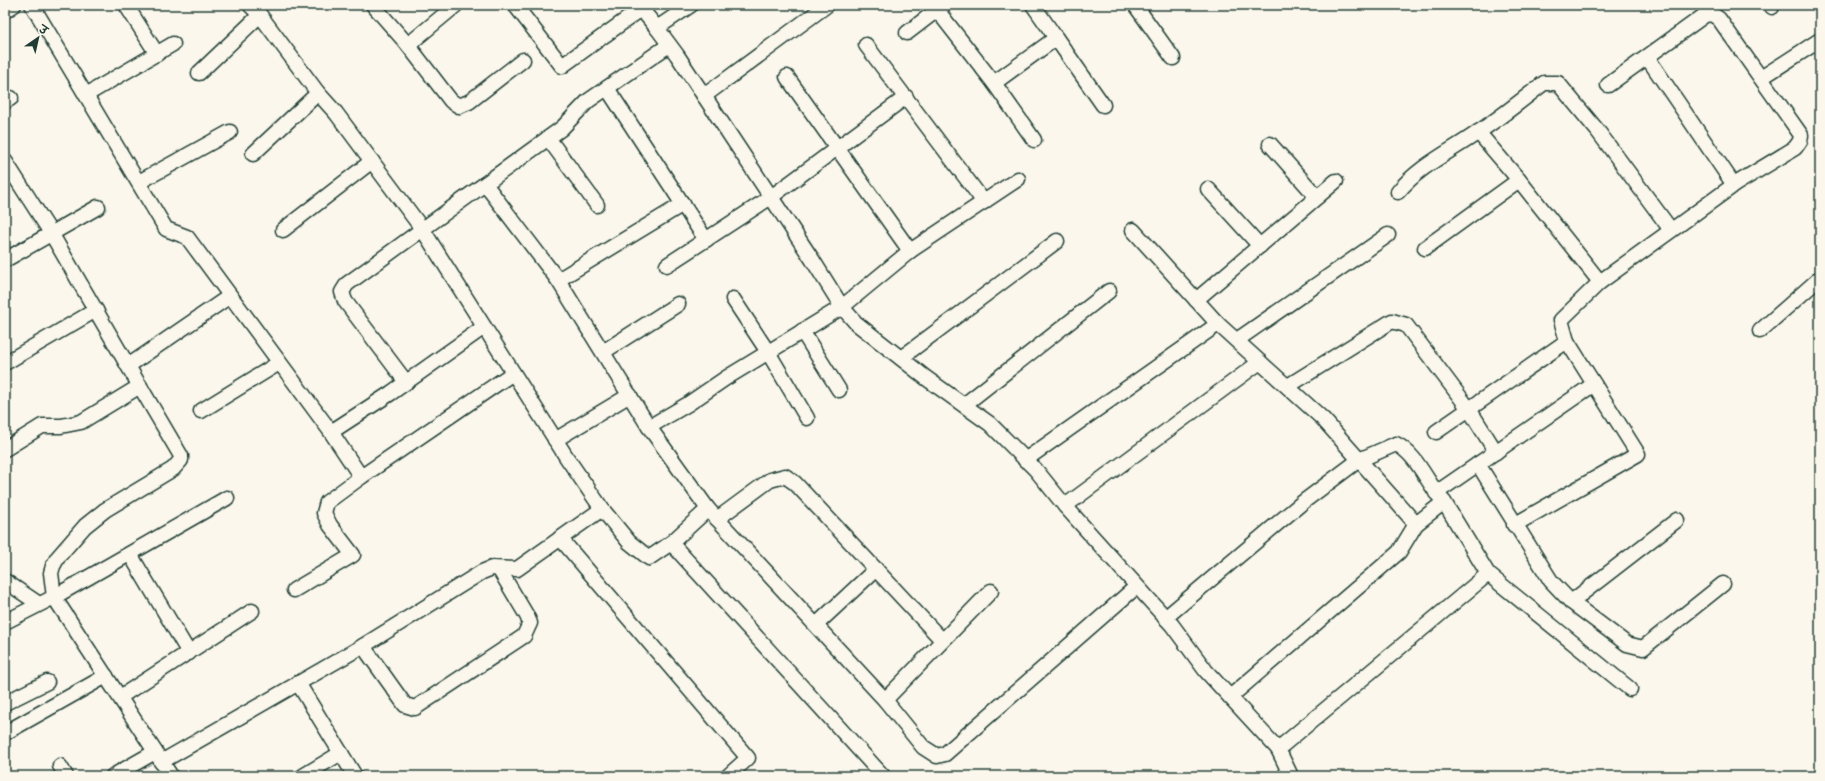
<svg xmlns="http://www.w3.org/2000/svg" width="1825" height="781" viewBox="0 0 1825 781" font-family="Mynerve,'Playpen Sans Deva',sans-serif">
<rect width="100%" height="100%" fill="#fbf7ec"/>
<filter id="ink" filterUnits="userSpaceOnUse"><feTurbulence type="fractalNoise" baseFrequency=".025" numOctaves="2"/><feDisplacementMap in="SourceGraphic" scale="8" xChannelSelector="R" yChannelSelector="G"/><feConvolveMatrix kernelMatrix="1 2 1 2 8 2 1 2 1" color-interpolation-filters="sRGB"/></filter>
<g filter="url(#ink)">
<g fill="none" stroke-linecap="round" stroke-linejoin="round">
<defs>
<g id="minor">
<path d="M32 5 166 229 187 237 331 432 391 393 484 327"/>
<path d="M126 5 157 54"/>
<path d="M250 5 260 15 318 93 336 113 423 230 567 458 602 509 629 542 649 558 671 543 708 509"/>
<path d="M373 5 408 45 451 101 459 106 469 102 523 60"/>
<path d="M515 5 562 66 641 9"/>
<path d="M638 5 657 28 677 55 812 259 842 307 856 323 926 378 990 424 1036 470 1065 506 1172 625 1206 671 1278 749 1291 776"/>
<path d="M944 5 937 10 994 83 1034 140"/>
<path d="M1033 5 1056 38"/>
<path d="M1135 5 1173 58"/>
<path d="M1771 5 1772 7"/>
<path d="M5 11 14 5"/>
<path d="M657 28 691 5"/>
<path d="M907 33 937 10"/>
<path d="M408 45 456 5"/>
<path d="M866 45 984 202"/>
<path d="M1647 57 1734 185"/>
<path d="M199 73 260 15"/>
<path d="M787 77 910 251"/>
<path d="M1761 78 1820 40"/>
<path d="M994 83 1056 38 1103 105"/>
<path d="M607 88 706 240"/>
<path d="M86 95 173 44"/>
<path d="M704 96 827 5"/>
<path d="M5 102 11 98"/>
<path d="M1478 132 1519 180 1600 282"/>
<path d="M548 138 597 205"/>
<path d="M1270 144 1317 197"/>
<path d="M253 154 318 93"/>
<path d="M5 161 51 233 128 366 230 296"/>
<path d="M139 182 230 132"/>
<path d="M485 184 558 280 649 427 708 509 885 700 923 747 937 756 945 754 1136 587"/>
<path d="M1208 189 1260 246"/>
<path d="M1398 192C1419 166 1450 152 1477 133 1500 118 1522 100 1544 83H1558L1597 130 1671 230"/>
<path d="M283 230 372 161"/>
<path d="M1133 230 1218 324"/>
<path d="M1425 248 1519 180"/>
<path d="M5 260 98 207"/>
<path d="M667 265 771 197 906 97"/>
<path d="M558 280 683 204"/>
<path d="M733 299 768 352 807 418"/>
<path d="M1196 300 1336 181"/>
<path d="M802 331 839 390"/>
<path d="M1760 331 1820 278"/>
<path d="M1237 340 1388 235"/>
<path d="M603 352 678 304"/>
<path d="M901 358 1057 241"/>
<path d="M5 363 96 310"/>
<path d="M128 366 181 456V460L173 469 105 510 85 526 58 557 53 566 51 573 54 597 171 776"/>
<path d="M406 382 345 301 342 292 347 284 562 128 588 101 669 45"/>
<path d="M1288 386 1392 321 1406 325 1469 409 1496 452"/>
<path d="M964 405 1109 291"/>
<path d="M201 411 279 363"/>
<path d="M649 427 688 404 726 378 842 307 910 251 1018 179"/>
<path d="M331 432 361 477"/>
<path d="M1436 432 1567 341"/>
<path d="M555 440 630 395"/>
<path d="M5 449 42 426H61L81 422 140 386"/>
<path d="M1025 460 1218 324 1260 362"/>
<path d="M1478 464 1551 581 1571 602 1627 644 1643 648 1723 584"/>
<path d="M1436 493 1594 384"/>
<path d="M1065 506 1260 362 1323 419 1416 524 1444 502"/>
<path d="M717 519 770 480 785 476 795 483 942 640"/>
<path d="M1514 525 1638 454 1567 341 1561 320 1600 282 1734 185 1795 148 1800 141 1801 135 1719 19 1712 14 1705 15 1608 85"/>
<path d="M560 538 748 758 728 776"/>
<path d="M671 543 883 776"/>
<path d="M130 554 189 653"/>
<path d="M5 581 39 604"/>
<path d="M294 590 353 555 330 525 324 513 327 502 361 477 513 373"/>
<path d="M1571 602 1677 520"/>
<path d="M1165 618 1303 502 1359 460 1396 444C1418 455 1427 484 1444 502L1488 574 1630 689"/>
<path d="M5 622 54 597 227 498"/>
<path d="M816 625 876 569"/>
<path d="M363 646 405 705 415 708 524 636 530 623 527 616 499 569"/>
<path d="M298 683 355 776"/>
<path d="M120 697 252 611"/>
<path d="M1230 697 1399 552 1416 524"/>
<path d="M885 700 991 591"/>
<path d="M5 703 47 682"/>
<path d="M5 733 106 676"/>
<path d="M1278 749 1488 574"/>
<path d="M161 762 363 646 482 572 492 568 517 569 602 509"/>
<path d="M60 766 66 776"/>
<path d="M113 776 155 752"/>
<path d="M303 776 341 753"/>
</g>
</defs>
<!-- minor casing -->
<use href="#minor" stroke="#1f3d34" stroke-width="17"/>
<!-- minor -->
<use href="#minor" stroke="#fbf7ec" stroke-width="14"/>
<!-- rail -->
<path stroke="#1f3d34" stroke-width="3" d="M1795 776 1820 773"/>
</g>
</g>
<!-- margin -->
<rect width="1825" height="781" fill="none" stroke="#fbf7ec" stroke-width="20"/>
<rect x="10" y="10" width="1805" height="761" fill="none" stroke="#1f3d34" stroke-width="1.5" filter="url(#ink)"/>
<!-- north arrow -->
<g transform="translate(38 38) rotate(34)" stroke="#fbf7ec" stroke-width="3" paint-order="stroke">
<path d="M0-3L7 15L0 10L-7 15Z" fill="#1f3d34"/>
<text y="-6" font-size="11" font-weight="bold" text-anchor="middle" fill="#1f3d34">उ</text>
</g>
</svg>
